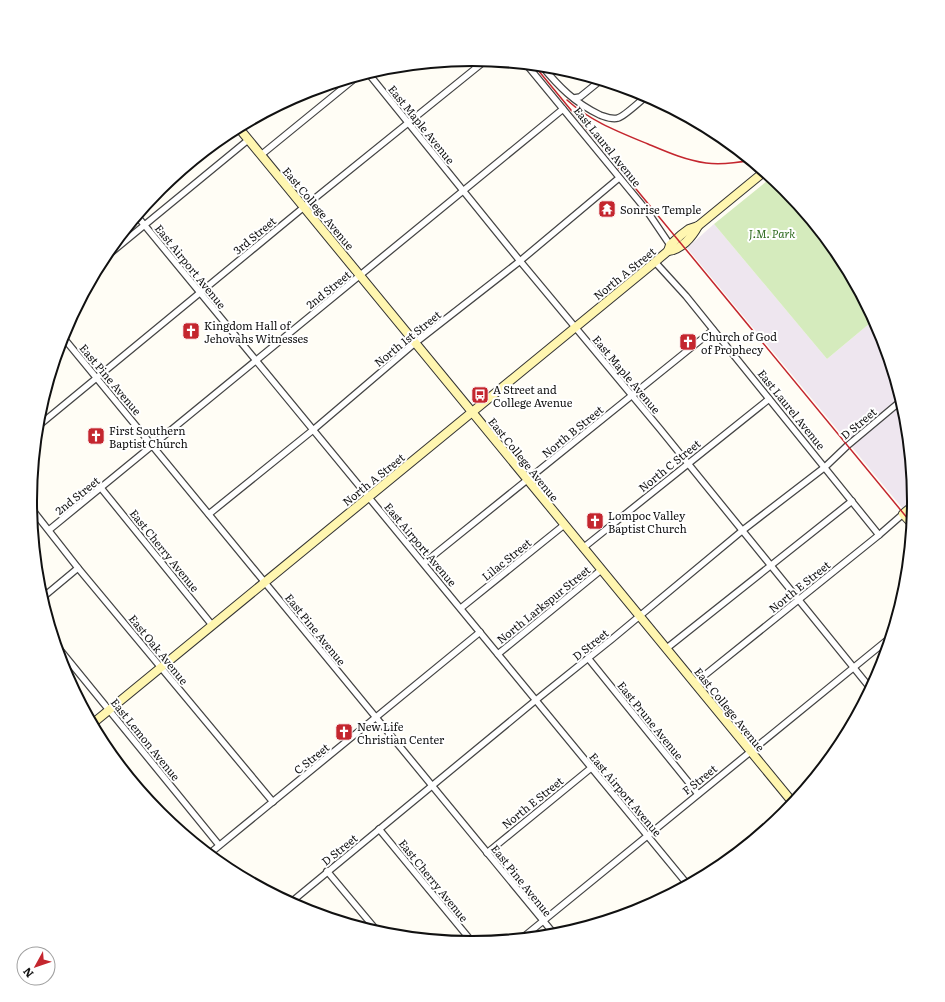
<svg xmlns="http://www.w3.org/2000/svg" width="945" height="1002" viewBox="0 0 945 1002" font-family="Literata,serif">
<rect width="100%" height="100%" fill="#fffdf5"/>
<!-- industrial -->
<path fill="#eee6ef" d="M714 224 827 359 875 319 881 332 907 415 915 501 913 521 687 248Z"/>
<!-- green -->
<path fill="#d5ebbd" d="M772 177 786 188 841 255 875 319 827 359 714 224Z"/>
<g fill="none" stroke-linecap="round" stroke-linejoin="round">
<defs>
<g id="street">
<path d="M526 64 647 211 670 245"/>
<path d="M541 65C559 87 575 103 600 115 606 117 612 120 618 118 625 116 641 100 648 95"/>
<path d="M368 73 520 261 660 429 871 689"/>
<path d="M574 98 580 97 601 80"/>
<path d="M261 155 359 75"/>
<path d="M137 216 688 885"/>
<path d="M102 260 248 140"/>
<path d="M655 262 686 296 879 535"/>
<path d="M62 336 555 935"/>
<path d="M37 427 304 207 486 60"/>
<path d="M101 488 212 625"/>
<path d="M31 508 78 568 273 802"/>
<path d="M209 514 313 430 415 343 520 261 619 178"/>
<path d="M49 530 563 109"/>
<path d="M583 548 769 399"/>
<path d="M424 563 713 330"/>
<path d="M42 598 78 568"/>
<path d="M461 608 564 525"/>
<path d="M56 645 219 845"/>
<path d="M667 648 852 501"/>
<path d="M498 654 601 570"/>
<path d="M588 658 698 794"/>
<path d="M695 683 879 535 903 514"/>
<path d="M379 829 473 943"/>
<path d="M487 853 591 768"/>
<path d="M209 854 480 632"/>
<path d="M327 871 378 932"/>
<path d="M290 903 536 700 612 639 743 530 825 467 847 446 902 400"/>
<path d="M521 939 891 637"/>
</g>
<g id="secondary">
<path d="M238 127 794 804"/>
<path d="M668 251C681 250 692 237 698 226"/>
<path d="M913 525 903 514 915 504"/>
<path d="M92 724 655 262 668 251 670 245 681 235 689 229 698 226 765 171"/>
</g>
</defs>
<!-- street casing -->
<use href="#street" stroke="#444" stroke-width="8"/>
<!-- secondary casing -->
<use href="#secondary" stroke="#333" stroke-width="10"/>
<!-- street -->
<use href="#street" stroke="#fff" stroke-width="5.5"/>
<!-- secondary -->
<use href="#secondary" stroke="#fff6b0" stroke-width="8"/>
<!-- rail -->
<g stroke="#c4262e" stroke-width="1.5">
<path d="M533 64 913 525"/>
<path d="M567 100C590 121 619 132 648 144 667 152 685 160 706 163 721 165 736 163 752 160"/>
</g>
</g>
<!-- icons -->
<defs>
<symbol id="temple-square" viewBox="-11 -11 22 22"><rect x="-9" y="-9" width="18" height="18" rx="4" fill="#c4262e" stroke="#fff"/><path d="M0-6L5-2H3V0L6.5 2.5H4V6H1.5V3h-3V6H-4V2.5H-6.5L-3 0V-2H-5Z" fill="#fff"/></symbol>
<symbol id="church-square" viewBox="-11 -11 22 22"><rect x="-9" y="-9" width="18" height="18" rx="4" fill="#c4262e" stroke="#fff"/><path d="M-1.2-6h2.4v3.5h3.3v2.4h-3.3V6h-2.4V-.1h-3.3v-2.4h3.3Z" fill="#fff"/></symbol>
<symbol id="bus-square" viewBox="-11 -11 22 22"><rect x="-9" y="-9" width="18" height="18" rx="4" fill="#c4262e" stroke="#fff"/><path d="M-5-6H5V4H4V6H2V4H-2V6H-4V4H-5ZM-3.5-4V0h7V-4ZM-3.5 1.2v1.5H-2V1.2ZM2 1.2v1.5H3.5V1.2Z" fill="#fff"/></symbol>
</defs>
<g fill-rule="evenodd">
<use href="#temple-square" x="597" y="199" width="20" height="20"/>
<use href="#church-square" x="181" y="321" width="20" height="20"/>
<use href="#church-square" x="678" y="332" width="20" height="20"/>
<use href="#bus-square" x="470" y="385" width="20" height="20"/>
<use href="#church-square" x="86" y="426" width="20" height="20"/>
<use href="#church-square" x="585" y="511" width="20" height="20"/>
<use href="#church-square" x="334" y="722" width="20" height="20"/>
</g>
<g text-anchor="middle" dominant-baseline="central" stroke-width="4" stroke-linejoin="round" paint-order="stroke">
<!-- street labels -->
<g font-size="11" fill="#111" stroke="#fff">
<text transform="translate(422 124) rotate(51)">East Maple Avenue</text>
<text transform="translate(608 146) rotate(51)">East Laurel Avenue</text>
<text transform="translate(319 208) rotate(50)">East College Avenue</text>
<text transform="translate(254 235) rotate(-40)">3rd Street</text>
<text transform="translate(191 266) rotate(51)">East Airport Avenue</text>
<text transform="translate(624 273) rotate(-39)">North A Street</text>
<text transform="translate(328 289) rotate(-39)">2nd Street</text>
<text transform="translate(407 338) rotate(-39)">North 1st Street</text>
<text transform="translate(627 374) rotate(50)">East Maple Avenue</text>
<text transform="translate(111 379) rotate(50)">East Pine Avenue</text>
<text transform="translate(792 409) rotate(51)">East Laurel Avenue</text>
<text transform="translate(858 423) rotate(-40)">D Street</text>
<text transform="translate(572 431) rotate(-39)">North B Street</text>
<text transform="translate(524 459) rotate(51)">East College Avenue</text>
<text transform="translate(669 465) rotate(-39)">North C Street</text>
<text transform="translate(373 479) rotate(-39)">North A Street</text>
<text transform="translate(77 495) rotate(-39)">2nd Street</text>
<text transform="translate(421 544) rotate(50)">East Airport Avenue</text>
<text transform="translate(165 550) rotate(51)">East Cherry Avenue</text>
<text transform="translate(506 559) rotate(-39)">Lilac Street</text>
<text transform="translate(799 586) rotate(-39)">North E Street</text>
<text transform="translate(543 604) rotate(-39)">North Larkspur Street</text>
<text transform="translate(316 629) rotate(51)">East Pine Avenue</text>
<text transform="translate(590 644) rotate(-39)">D Street</text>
<text transform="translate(159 649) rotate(51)">East Oak Avenue</text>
<text transform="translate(730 709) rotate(51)">East College Avenue</text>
<text transform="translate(651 720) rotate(51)">East Prune Avenue</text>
<text transform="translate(146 739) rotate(51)">East Lemon Avenue</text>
<text transform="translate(311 758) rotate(-39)">C Street</text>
<text transform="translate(699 779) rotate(-39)">F Street</text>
<text transform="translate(626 794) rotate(50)">East Airport Avenue</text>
<text transform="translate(532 802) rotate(-39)">North E Street</text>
<text transform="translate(339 849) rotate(-39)">D Street</text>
<text transform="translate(434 880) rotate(51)">East Cherry Avenue</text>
<text transform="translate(522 880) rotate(51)">East Pine Avenue</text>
</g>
<!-- poi labels -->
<g font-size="11" fill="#111" stroke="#fff" text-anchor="start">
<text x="620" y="209">Sonrise Temple</text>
<text x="204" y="325">Kingdom Hall of<tspan x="204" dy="13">Jehovahs Witnesses</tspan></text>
<text x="701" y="336">Church of God<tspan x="701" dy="13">of Prophecy</tspan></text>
<text x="493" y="389">A Street and<tspan x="493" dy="13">College Avenue</tspan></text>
<text x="109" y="430">First Southern<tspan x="109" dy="13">Baptist Church</tspan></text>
<text x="608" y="515">Lompoc Valley<tspan x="608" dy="13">Baptist Church</tspan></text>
<text x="357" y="726">New Life<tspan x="357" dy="13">Christian Center</tspan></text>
</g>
<!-- park labels -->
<g font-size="11" font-style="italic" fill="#2f6b1f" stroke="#fff">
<text x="772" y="233">J.M. Park</text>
</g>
</g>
<!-- crop -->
<path d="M0 0H945V1002H0ZM37 501a435 435 0 1 1 870 0a435 435 0 1 1-870 0Z" fill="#fff" fill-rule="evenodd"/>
<path fill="none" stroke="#111" stroke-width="2" d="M37 501a435 435 0 1 1 870 0a435 435 0 1 1-870 0Z"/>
<!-- north arrow -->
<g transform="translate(36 966) rotate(230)"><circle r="19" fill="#ffffff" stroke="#a0a0a0"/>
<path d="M0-3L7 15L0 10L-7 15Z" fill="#c4262e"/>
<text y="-6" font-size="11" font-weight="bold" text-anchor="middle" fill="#111111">N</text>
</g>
</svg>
